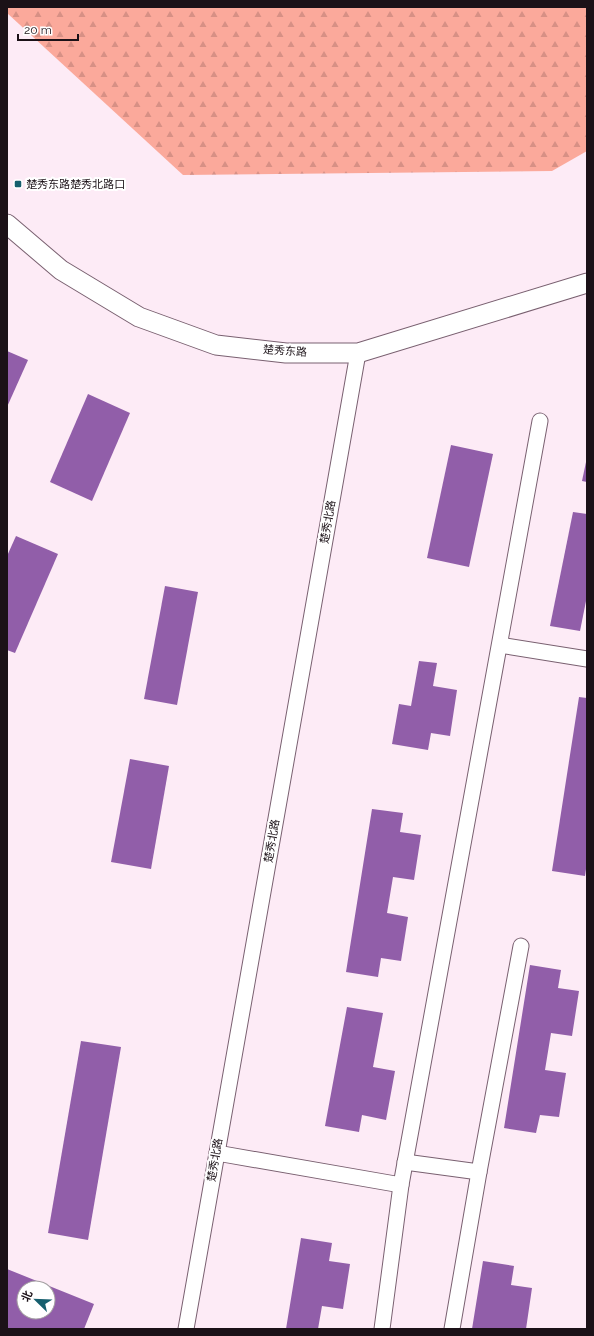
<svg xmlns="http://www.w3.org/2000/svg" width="594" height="1336" viewBox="0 0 594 1336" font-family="Raleway,'Noto Sans SC',sans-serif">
<defs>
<pattern id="forest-firs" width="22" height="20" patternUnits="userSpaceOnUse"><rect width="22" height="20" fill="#fba99b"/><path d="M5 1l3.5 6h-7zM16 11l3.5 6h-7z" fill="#d79085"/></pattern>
</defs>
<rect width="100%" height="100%" fill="#fdebf6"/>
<!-- forest -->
<path fill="url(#forest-firs)" d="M7 7H587V151L552 171 183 175 7 13Z"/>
<!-- building -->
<g fill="#915ea9" fill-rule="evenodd">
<path d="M7 351 28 360 7 407Z"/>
<path d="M88 394 130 413 92 501 50 482Z"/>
<path d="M451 445 493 454 469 567 427 558Z"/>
<path d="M586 462H587V482L582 481Z"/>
<path d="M573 512 587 514V596L580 631 550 626Z"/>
<path d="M16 536 58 554 15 653 7 650V556Z"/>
<path d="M165 586 198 592 177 705 144 699Z"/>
<path d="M419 661 437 663 433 686 457 690 450 736 431 733 428 750 392 744 399 704 411 706Z"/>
<path d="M579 697 587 698V862L585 876 552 871Z"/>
<path d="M130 759 169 766 151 869 111 862Z"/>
<path d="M372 809 403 813 400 832 421 835 414 880 393 877 387 913 408 917 401 961 381 958 378 977 346 972Z"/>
<path d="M530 965 561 970 558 988 579 991 572 1036 551 1033 545 1070 566 1073 559 1117 540 1115 536 1133 504 1128Z"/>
<path d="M347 1007 383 1013 373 1067 395 1071 386 1120 362 1115 359 1132 325 1126Z"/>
<path d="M81 1041 121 1047 88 1240 48 1233Z"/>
<path d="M301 1238 332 1243 329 1261 350 1264 343 1309 322 1306 318 1329H286Z"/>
<path d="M483 1261 514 1266 511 1285 532 1288 526 1329H472Z"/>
<path d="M7 1269 94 1304 84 1329H7ZM24 1288H48V1312H24Z"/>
</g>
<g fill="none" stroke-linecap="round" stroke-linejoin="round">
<defs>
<g id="minor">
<path d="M500 645 587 659"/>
<path d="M217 1153 401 1185"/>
<path d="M405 1162 479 1172"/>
<path d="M186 1329 358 353"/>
<path d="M382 1329 401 1185 540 421"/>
<path d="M452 1329 479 1172 521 946"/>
</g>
<path id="tertiary" d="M7 224 61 270 139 317 216 345 286 353H358L587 283"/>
</defs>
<!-- minor casing -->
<use href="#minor" stroke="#796070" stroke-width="17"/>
<!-- tertiary casing -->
<use href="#tertiary" stroke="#796070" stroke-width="21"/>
<!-- minor -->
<use href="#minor" stroke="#fff" stroke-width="15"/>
<!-- tertiary -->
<use href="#tertiary" stroke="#fff" stroke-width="19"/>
</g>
<!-- markers -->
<rect fill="#165f6e" stroke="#fff" stroke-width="1.5" x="14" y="180" width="8" height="8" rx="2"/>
<g text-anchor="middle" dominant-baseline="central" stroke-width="4" stroke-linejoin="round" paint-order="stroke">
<!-- poi labels -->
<g font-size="11" fill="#1b1117" stroke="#fff" text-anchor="start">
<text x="26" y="184">楚秀东路楚秀北路口</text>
</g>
<!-- street labels -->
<g font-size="11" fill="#1b1117" stroke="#fff">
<text transform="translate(285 351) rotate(4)">楚秀东路</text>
<text transform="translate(328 522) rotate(-80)">楚秀北路</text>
<text transform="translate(272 841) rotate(-80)">楚秀北路</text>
<text transform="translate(215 1160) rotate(-80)">楚秀北路</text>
</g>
</g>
<!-- border -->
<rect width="594" height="1336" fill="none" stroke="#1b1117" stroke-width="16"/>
<!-- north arrow -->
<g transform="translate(36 1300) rotate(293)"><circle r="19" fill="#ffffff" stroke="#a4a0a2"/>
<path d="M0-3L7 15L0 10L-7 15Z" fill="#165f6e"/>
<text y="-6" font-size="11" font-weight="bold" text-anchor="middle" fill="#1b1117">北</text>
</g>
<!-- scale -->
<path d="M18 34v6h60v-6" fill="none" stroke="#1b1117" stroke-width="2"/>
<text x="24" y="34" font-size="12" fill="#1b1117" stroke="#ffffff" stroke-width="3" paint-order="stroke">20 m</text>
</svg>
